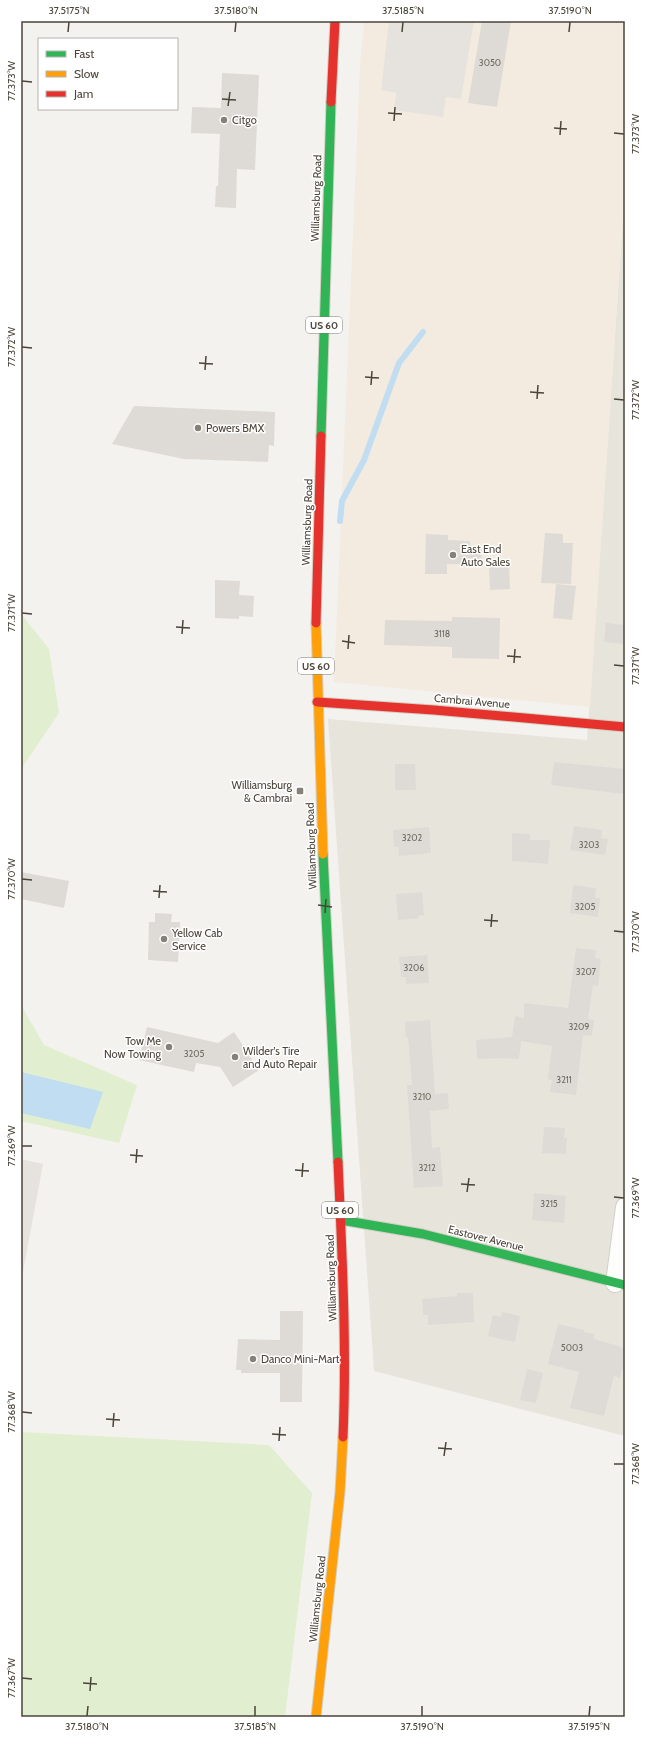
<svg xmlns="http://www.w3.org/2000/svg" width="646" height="1738" viewBox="0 0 646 1738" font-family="Cabin,sans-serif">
<rect width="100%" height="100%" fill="#f4f2ee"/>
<!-- residential -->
<path fill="#e7e4dc" d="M625 189V1436L374 1371 328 719 587 740Z"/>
<!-- commercial -->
<path fill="#f3ebdf" d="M364 21H625V189L590 707 334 682 360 64Z"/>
<!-- green -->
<g fill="#e1eecf">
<path d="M21 614 49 649 59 713 21 769Z"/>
<path d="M21 1005 44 1045 137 1085 119 1143 21 1121Z"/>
<path d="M21 1432 269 1445 312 1493 285 1717H21Z"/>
</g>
<!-- parking -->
<g fill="#e6e3df">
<path d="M389 21H474L461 99 446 97 443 117 394 110 396 93 381 90Z"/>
<path d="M21 1159 43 1164 21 1283Z"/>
</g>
<!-- water -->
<path fill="#c0ddf1" d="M21 1072 103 1092 90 1129 21 1113Z"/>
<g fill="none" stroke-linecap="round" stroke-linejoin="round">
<!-- stream -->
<path stroke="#c0ddf1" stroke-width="6" d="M340 521 342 501 364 460 399 363 423 332"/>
</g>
<!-- building -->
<g fill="#dedbd6">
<path d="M482 21H511L497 107 468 103Z"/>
<path d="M222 73 259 75 255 170 237 169 236 208 215 207 216 186H218L220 134 191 133 192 107 221 108Z"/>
<path d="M134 406 275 412 274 446 269 445 268 462 184 459 112 444Z"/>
<path d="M545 533 563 534V543H573L571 584 541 583Z"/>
<path d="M426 534 448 535V540L470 541V549H482L481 565 447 564V574H425Z"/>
<path d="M509 566 510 589 490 590 489 567Z"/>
<path d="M215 580 240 581 239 595 254 596 253 617 239 616V619L215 618Z"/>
<path d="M556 584 576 586 572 620 553 618Z"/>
<path d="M452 617 500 618 499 659 452 658V647L384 645 385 620 452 621Z"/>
<path d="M606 623 625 625 623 644 604 642Z"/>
<path d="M554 762 625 769 623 794 551 785Z"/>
<path d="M395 764H415L416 790H395Z"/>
<path d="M574 826 602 830 601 838 608 839 605 855 570 850Z"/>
<path d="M429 827 431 853 399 856 398 847H394L393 830Z"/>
<path d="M512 833 530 834V840H550L548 864 512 861Z"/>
<path d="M21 872 69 881 64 908 21 899Z"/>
<path d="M573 885 596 888 595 898H600L598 917 570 913Z"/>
<path d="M422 892 424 915 418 916 419 918 398 920 396 894Z"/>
<path d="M155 913 172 914 171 922H180L178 962 148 960 149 922H155Z"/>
<path d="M576 948 596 950 595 958 601 959 598 986 593 985 588 1019 594 1020 592 1036 583 1035 576 1095 550 1092 552 1080 548 1079 552 1046 521 1041 519 1059 501 1058 477 1059 476 1040 512 1037 515 1016 524 1018V1003L568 1008Z"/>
<path d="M427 955 429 983 406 984V977H401L399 957Z"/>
<path d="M430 1020 435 1094 448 1093 449 1109 430 1111 432 1148 440 1147 443 1186 414 1188 407 1085H412L408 1037H406L405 1022Z"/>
<path d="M147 1027 218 1043 234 1032 259 1070 233 1087 220 1067 196 1063 194 1072 139 1060Z"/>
<path d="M544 1127 565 1128 564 1138H567L566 1154 542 1153Z"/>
<path d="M534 1193 566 1196 564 1223 532 1220Z"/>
<path d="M457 1293H473L474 1322 428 1325V1315H423L422 1299 457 1296Z"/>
<path d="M280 1311H303L302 1402H280V1373H241V1370H236L238 1339 280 1340Z"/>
<path d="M502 1312 520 1316 515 1342 488 1336 493 1315 501 1317Z"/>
<path d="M558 1324 584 1330V1332L594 1334V1339L625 1348V1370L622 1369 620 1378 614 1376 604 1416 570 1408 579 1372 548 1364Z"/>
<path d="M527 1369 543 1373 536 1403 520 1400Z"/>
</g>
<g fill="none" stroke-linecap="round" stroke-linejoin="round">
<defs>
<path id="street" d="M615 1283 625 1207"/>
<g id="fast">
<path d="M321 436 331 102"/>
<path d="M323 854 338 1162"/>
<path d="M341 1220 423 1234 625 1285"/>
</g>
<g id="slow">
<path d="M316 623 323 854"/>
<path d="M316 1717 340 1492 343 1437"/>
</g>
<g id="jam">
<path d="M331 102 335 21"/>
<path d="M316 623 321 436"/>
<path d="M317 702 434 710 625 727"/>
<path d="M338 1162C342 1254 347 1345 343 1437"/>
</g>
</defs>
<!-- street casing -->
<use href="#street" stroke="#d2d0cb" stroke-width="20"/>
<!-- fast casing -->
<use href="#fast" stroke="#d3cfc5" stroke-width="11"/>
<!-- slow casing -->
<use href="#slow" stroke="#d3cfc5" stroke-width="11"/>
<!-- jam casing -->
<use href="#jam" stroke="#d3cfc5" stroke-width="11"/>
<!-- street -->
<use href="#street" stroke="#fdfdfc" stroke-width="18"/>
<!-- fast -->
<use href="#fast" stroke="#30b455" stroke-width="9"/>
<!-- slow -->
<use href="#slow" stroke="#ff9f0a" stroke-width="9"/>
<!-- jam -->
<use href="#jam" stroke="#e5322d" stroke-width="9"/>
</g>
<!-- ticks -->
<path fill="none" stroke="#4b4439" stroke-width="1.5" d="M68 32 69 22M235 32 236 22M402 32 403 22M569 32 570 22M22 81 32 82M222 99 236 100M228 106 230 92M388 113 402 114M394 121 395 107M554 128 567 129M614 133 624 134M560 135 561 121M22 347 32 348M199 363 213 364M205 370 206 356M365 377 379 378M371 385 372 371M530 392 544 393M537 399 538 385M614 399 624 400M22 613 32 614M176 627 190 628M182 634 183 620M342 641 355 643M348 649 349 635M507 656 521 657M514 663 515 649M614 665 624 666M22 879 32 880M153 891 167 892M159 898 160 885M318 905 332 907M325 913 326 899M484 920 498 921M491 927 492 914M614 931 624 932M22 1146H32M130 1155 143 1156M136 1163 137 1149M295 1170 309 1171M302 1177 303 1163M461 1184 475 1185M467 1192 469 1178M614 1197 624 1198M22 1412 32 1413M106 1419 120 1420M113 1427 114 1413M272 1434 286 1435M279 1441 280 1427M438 1448 452 1449M444 1456 446 1442M614 1464H624M22 1678 32 1679M83 1683 97 1684M90 1691 91 1677M87 1716 88 1706M255 1716V1706M422 1716V1706M589 1716 590 1706"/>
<!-- markers -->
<g fill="#868178" stroke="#fff" stroke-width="1.5">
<circle cx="224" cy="120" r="4"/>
<circle cx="198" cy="428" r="4"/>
<circle cx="453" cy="555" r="4"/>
<rect x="296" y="787" width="8" height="8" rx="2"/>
<circle cx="164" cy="939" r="4"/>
<circle cx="169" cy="1047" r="4"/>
<circle cx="235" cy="1057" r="4"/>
<circle cx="253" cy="1359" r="4"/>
</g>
<g text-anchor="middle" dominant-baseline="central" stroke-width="3" stroke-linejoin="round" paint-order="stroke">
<!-- number labels -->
<g font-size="9" fill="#706a61">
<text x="490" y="62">3050</text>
<text x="442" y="633">3118</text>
<text x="412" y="837">3202</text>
<text x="589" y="844">3203</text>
<text x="585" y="906">3205</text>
<text x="414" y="967">3206</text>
<text x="586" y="971">3207</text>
<text x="579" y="1026">3209</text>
<text x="194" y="1053">3205</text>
<text x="564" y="1079">3211</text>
<text x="422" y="1096">3210</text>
<text x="427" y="1167">3212</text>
<text x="549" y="1203">3215</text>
<text x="572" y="1347">5003</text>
</g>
<!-- shield labels -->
<g fill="#fff" stroke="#817c74" stroke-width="1">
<rect x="306" y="317" width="36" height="16" rx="3"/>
<rect x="298" y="658" width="36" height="16" rx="3"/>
<rect x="322" y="1202" width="36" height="16" rx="3"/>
</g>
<g font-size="10" font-weight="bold" fill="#4b4439">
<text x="324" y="325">US 60</text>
<text x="316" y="666">US 60</text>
<text x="340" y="1210">US 60</text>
</g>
<!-- poi labels -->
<g font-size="11" fill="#4b4439" stroke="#fff" text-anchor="start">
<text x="232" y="120">Citgo</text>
<text x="206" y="428">Powers BMX</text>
<text x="461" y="549">East End<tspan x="461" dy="13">Auto Sales</tspan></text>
<text x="292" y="785" text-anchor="end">Williamsburg<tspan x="292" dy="13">&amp; Cambrai</tspan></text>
<text x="172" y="933">Yellow Cab<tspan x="172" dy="13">Service</tspan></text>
<text x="161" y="1041" text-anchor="end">Tow Me<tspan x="161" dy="13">Now Towing</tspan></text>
<text x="243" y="1051">Wilder's Tire<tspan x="243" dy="13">and Auto Repair</tspan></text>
<text x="261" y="1359">Danco Mini-Mart</text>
</g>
<!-- street labels -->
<g font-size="11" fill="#4b4439" stroke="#fff">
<text transform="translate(316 198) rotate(-88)">Williamsburg Road</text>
<text transform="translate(307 522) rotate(-88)">Williamsburg Road</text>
<text transform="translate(472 701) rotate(5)">Cambrai Avenue</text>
<text transform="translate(311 846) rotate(-92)">Williamsburg Road</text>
<text transform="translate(486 1238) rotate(14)">Eastover Avenue</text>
<text transform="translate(331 1278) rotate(-92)">Williamsburg Road</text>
<text transform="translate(317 1599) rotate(-84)">Williamsburg Road</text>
</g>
</g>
<!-- border -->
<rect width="646" height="1738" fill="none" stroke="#ffffff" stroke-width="44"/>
<!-- legend -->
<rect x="38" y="38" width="140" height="72" fill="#ffffff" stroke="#b7b4b0"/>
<rect x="46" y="51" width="20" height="6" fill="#30b455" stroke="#b7b4b0"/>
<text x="74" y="58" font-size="12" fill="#4b4439">Fast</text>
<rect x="46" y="71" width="20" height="6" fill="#ff9f0a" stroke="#b7b4b0"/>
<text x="74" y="78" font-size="12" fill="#4b4439">Slow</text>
<rect x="46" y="91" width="20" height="6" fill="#e5322d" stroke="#b7b4b0"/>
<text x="74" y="98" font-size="12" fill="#4b4439">Jam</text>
<rect x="22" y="22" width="602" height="1694" fill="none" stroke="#4b4439" stroke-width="1.5"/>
<g font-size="10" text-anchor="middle" fill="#4b4439">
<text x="69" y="14">37.5175°N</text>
<text x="236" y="14">37.5180°N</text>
<text x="403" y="14">37.5185°N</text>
<text x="570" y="14">37.5190°N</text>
<text transform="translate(11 81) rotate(-90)" y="4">77.373°W</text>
<text transform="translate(635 134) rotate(-90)" y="4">77.373°W</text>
<text transform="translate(11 347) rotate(-90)" y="4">77.372°W</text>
<text transform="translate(635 400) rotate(-90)" y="4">77.372°W</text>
<text transform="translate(11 613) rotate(-90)" y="4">77.371°W</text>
<text transform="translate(635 666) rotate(-90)" y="4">77.371°W</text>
<text transform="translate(11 879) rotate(-90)" y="4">77.370°W</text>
<text transform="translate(635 932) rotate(-90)" y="4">77.370°W</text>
<text transform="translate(11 1146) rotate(-90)" y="4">77.369°W</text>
<text transform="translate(635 1198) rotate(-90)" y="4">77.369°W</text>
<text transform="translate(11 1412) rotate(-90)" y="4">77.368°W</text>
<text transform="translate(635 1464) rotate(-90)" y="4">77.368°W</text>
<text transform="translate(11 1678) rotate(-90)" y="4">77.367°W</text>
<text x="87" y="1730">37.5180°N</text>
<text x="255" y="1730">37.5185°N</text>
<text x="422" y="1730">37.5190°N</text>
<text x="589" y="1730">37.5195°N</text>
</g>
</svg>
